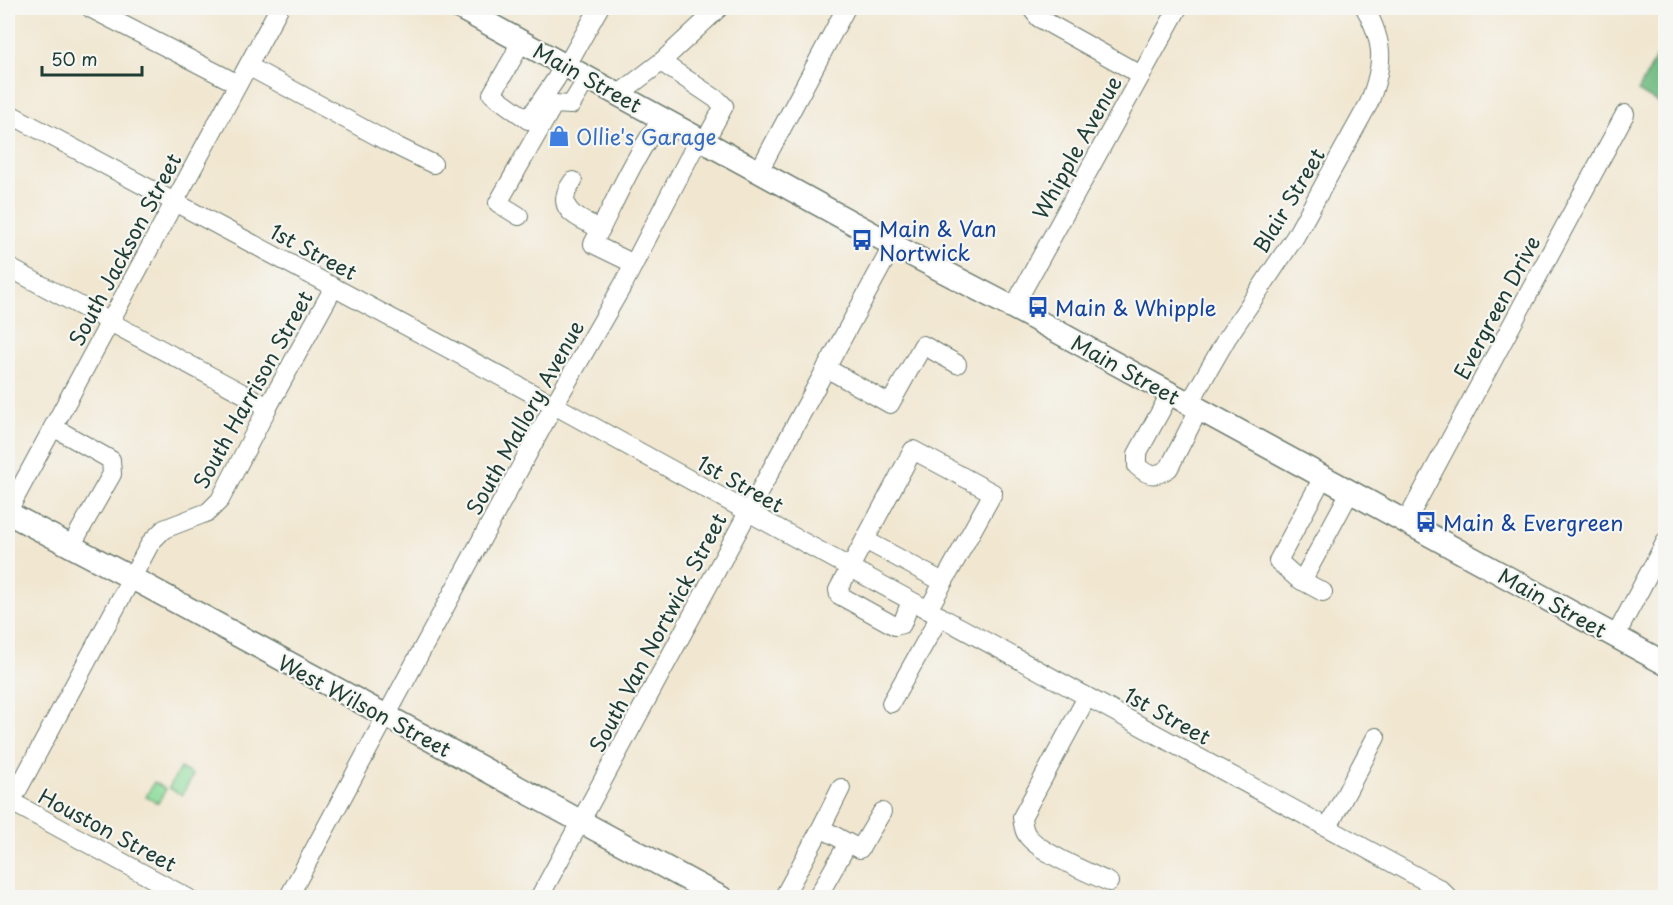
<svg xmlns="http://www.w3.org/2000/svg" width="1673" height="905" viewBox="0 0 1673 905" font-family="'Playpen Sans',sans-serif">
<rect width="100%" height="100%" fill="#f6f6f2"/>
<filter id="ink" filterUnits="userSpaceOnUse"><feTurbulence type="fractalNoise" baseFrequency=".0167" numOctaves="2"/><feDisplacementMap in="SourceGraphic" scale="12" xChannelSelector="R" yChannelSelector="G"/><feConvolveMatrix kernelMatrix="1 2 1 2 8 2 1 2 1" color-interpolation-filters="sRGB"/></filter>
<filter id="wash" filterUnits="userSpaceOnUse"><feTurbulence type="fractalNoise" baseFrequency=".008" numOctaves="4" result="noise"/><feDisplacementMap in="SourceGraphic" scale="24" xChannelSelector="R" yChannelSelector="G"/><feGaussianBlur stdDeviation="1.35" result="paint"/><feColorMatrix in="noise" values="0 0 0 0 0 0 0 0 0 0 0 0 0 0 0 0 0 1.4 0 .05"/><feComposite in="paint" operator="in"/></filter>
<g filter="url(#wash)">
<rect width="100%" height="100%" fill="#f1e7d1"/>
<!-- green -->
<g fill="#8bdb9a" stroke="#558c67" stroke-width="1.5">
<path d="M180 768 193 775 182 795 169 788Z"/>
<path d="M154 782 166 789 158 803 146 797Z"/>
</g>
<!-- forest -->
<path fill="#70bb82" stroke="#487c5b" stroke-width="1.5" d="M1665 41V89L1658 103 1638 91Z"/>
</g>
<g filter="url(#ink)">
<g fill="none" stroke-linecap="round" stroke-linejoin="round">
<defs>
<g id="minor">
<path d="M90 8 238 84"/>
<path d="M1031 8 1039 18 1141 75"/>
<path d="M520 40 514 56 492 94 528 120 556 79 564 64"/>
<path d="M661 62 719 101 724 106 705 141"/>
<path d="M567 65 599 8"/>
<path d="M248 66 388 142 433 164"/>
<path d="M619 94 661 62 719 8"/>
<path d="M8 113 554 405 761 519 1440 889 1449 898"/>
<path d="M759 171 846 8"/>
<path d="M573 181C571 184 567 189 566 194 560 214 587 222 601 229"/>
<path d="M519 216 498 203 554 104 571 105 588 77"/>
<path d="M634 264 593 244C614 204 635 153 663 118"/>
<path d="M8 267 268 407"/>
<path d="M1013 308 1178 8"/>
<path d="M826 368 890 404 923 345 957 364"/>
<path d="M1170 394 1137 454V466C1149 477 1156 477 1169 468L1199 409"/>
<path d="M1189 404 1227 338 1295 237 1369 103C1384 64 1385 44 1365 8"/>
<path d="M53 427 111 460 112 474 71 546"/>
<path d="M8 511 279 8"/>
<path d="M1406 522 1625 114"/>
<path d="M865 540 943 582"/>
<path d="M1302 581 1350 492"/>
<path d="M1323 592 1297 578 1278 561 1323 477"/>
<path d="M911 601 902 624 895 626 839 595 838 590 913 450 993 493 928 610"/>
<path d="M1615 637 1666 541"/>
<path d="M1087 697 1022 817C1023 823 1023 830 1027 835 1038 852 1089 873 1109 882"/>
<path d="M891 703 940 616"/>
<path d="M8 800 188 898"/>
<path d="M8 808 151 542 164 529 208 512 220 500 268 407 334 287"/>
<path d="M1328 827 1376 737"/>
<path d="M848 843 860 849 882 812"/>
<path d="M288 898 554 405 624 283 699 138"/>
<path d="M539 898 893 245"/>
<path d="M783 898 821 828 841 788"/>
<path d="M817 898 848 843 821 828"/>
</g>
<g id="major">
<path d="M460 8 893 245 1025 314 1666 664"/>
<path d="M8 513 145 585 722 898"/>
</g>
</defs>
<!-- minor casing -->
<use href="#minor" stroke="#68786b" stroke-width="20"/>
<!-- major casing -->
<use href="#major" stroke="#68786b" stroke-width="25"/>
<!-- minor -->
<use href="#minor" stroke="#fff" stroke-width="18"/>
<!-- major -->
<use href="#major" stroke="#fff" stroke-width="22"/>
</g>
</g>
<!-- icons -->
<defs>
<symbol id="shop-bare" viewBox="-9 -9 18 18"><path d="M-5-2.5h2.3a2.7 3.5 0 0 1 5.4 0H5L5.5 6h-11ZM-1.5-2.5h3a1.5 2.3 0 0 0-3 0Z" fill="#3f7fe0" stroke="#f6f6f2" stroke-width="2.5" paint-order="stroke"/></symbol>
<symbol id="bus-bare" viewBox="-9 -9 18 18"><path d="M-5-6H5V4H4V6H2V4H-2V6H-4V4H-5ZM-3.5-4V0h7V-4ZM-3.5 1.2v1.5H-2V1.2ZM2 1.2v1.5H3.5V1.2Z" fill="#1a4fb4" stroke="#f6f6f2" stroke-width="2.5" paint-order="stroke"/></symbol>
</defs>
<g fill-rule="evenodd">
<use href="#shop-bare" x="544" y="121" width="30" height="30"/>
<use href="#bus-bare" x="847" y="225" width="30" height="30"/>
<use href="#bus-bare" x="1023" y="292" width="30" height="30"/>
<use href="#bus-bare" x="1411" y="507" width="30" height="30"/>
</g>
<g text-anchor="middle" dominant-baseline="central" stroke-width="4.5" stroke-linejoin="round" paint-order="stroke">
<!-- street labels -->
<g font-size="21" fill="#1f3d34" stroke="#f6f6f2">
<text transform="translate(588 77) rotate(29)">Main Street</text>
<text transform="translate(1076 147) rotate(-61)">Whipple Avenue</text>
<text transform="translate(1288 200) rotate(-59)">Blair Street</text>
<text transform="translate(124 249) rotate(-62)">South Jackson Street</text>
<text transform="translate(314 251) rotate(28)">1st Street</text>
<text transform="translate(1496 307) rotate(-62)">Evergreen Drive</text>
<text transform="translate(1126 369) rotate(29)">Main Street</text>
<text transform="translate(252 389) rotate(-61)">South Harrison Street</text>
<text transform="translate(524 417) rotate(-61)">South Mallory Avenue</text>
<text transform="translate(741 483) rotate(29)">1st Street</text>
<text transform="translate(1553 602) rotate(29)">Main Street</text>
<text transform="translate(657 632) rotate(-62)">South Van Nortwick Street</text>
<text transform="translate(365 705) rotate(28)">West Wilson Street</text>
<text transform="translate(1168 715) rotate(29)">1st Street</text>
<text transform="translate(108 829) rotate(28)">Houston Street</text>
</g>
<!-- shop labels -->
<g font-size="21" fill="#366cbe" stroke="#f6f6f2" text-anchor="start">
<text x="576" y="136">Ollie's Garage</text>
</g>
<!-- transit labels -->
<g font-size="21" fill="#164399" stroke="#f6f6f2" text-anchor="start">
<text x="879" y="228">Main &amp; Van<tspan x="879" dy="24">Nortwick</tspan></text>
<text x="1055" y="307">Main &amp; Whipple</text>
<text x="1443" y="522">Main &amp; Evergreen</text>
</g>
</g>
<!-- margin -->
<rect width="1673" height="905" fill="none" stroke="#f6f6f2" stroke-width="30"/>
<!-- scale -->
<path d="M42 66v9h100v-9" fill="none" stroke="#1f3d34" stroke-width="3"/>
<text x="51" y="66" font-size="18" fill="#1f3d34" stroke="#f6f6f2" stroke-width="4.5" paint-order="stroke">50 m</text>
</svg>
